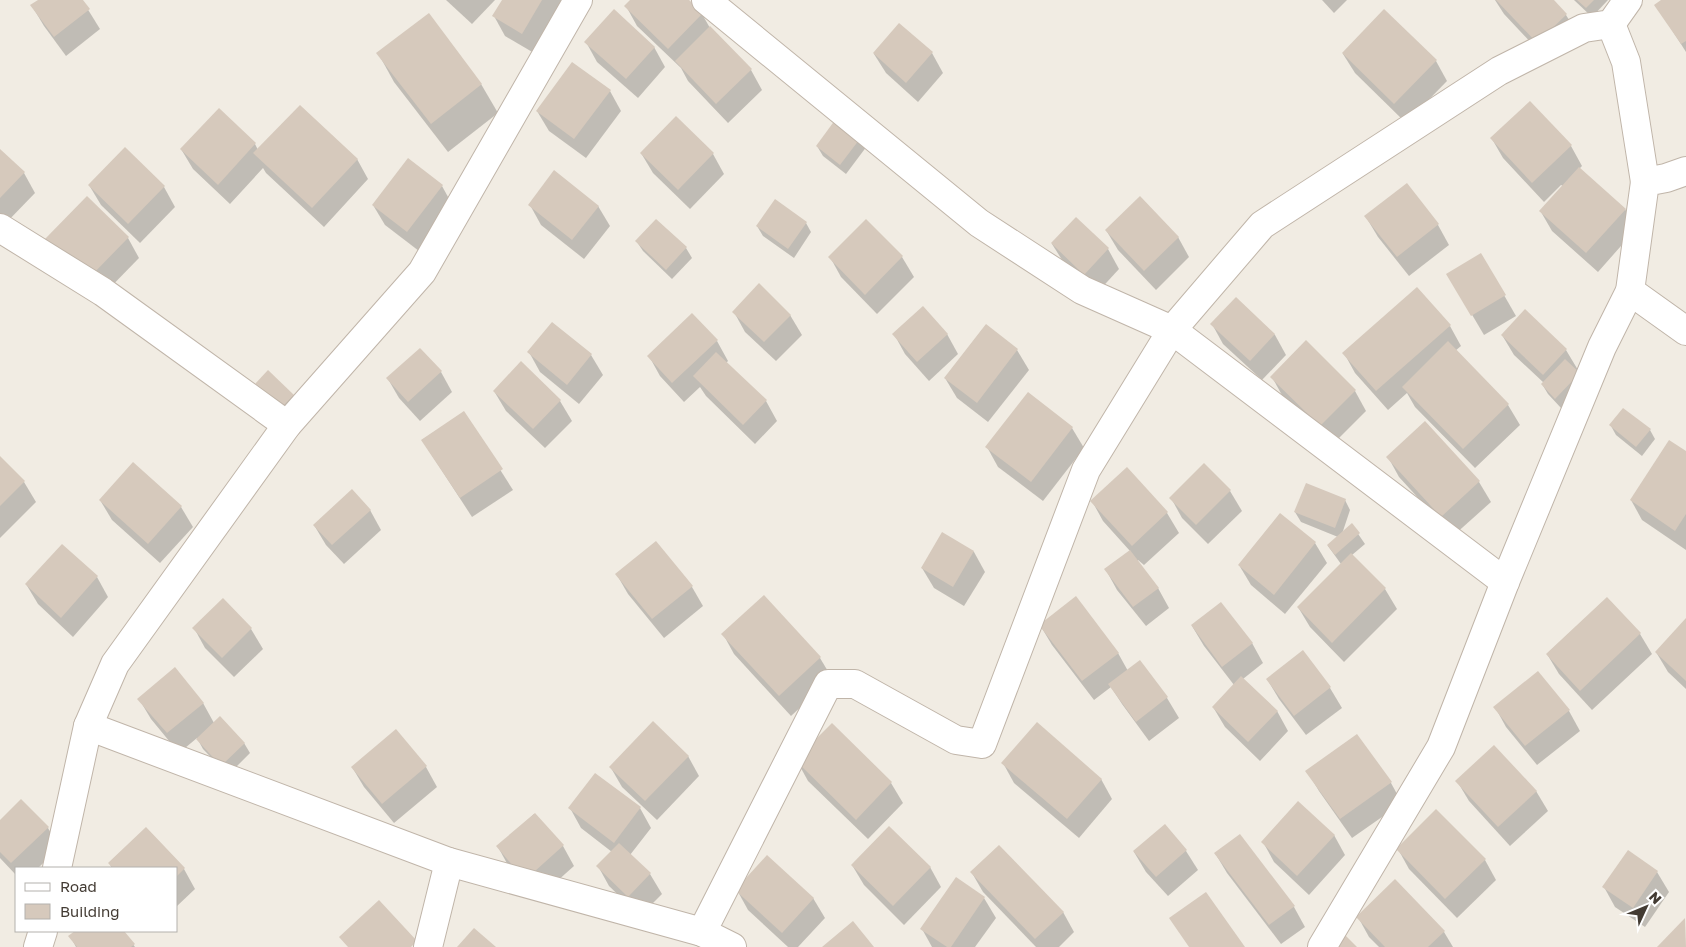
<svg xmlns="http://www.w3.org/2000/svg" width="1686" height="947" viewBox="0 0 1686 947" font-family="'Golos Text',sans-serif">
<rect width="100%" height="100%" fill="#f1ece3"/>
<!-- shadow -->
<g fill="#0003">
<path d="M40 0H82L100 29 66 56 44 26 32 6Z"/>
<path d="M446 0H495L472 24Z"/>
<path d="M503 0H565L534 53 505 36 494 16Z"/>
<path d="M632 0H687L702 14 710 28 751 70 762 90 728 123 688 81 681 68 637 26 626 6Z"/>
<path d="M1322 0H1347L1334 13Z"/>
<path d="M1495 0H1553L1566 15 1578 34 1549 62 1504 14Z"/>
<path d="M1574 0H1608L1592 17Z"/>
<path d="M1664 0H1686V52L1656 5Z"/>
<path d="M586 42 654 47 665 67 638 98 597 62Z"/>
<path d="M378 53 481 84 498 113 448 152 394 82Z"/>
<path d="M932 53 943 73 918 102 886 73 874 54Z"/>
<path d="M1343 54 1436 61 1447 81 1406 123 1355 73Z"/>
<path d="M610 91 621 111 586 158 549 131 537 111Z"/>
<path d="M219 110 255 144 258 150 357 159 368 179 324 227 266 173 263 168 230 204 193 169 181 149Z"/>
<path d="M838 118 867 146 846 174 823 156 817 146Z"/>
<path d="M1492 139 1571 146 1582 166 1579 169 1625 209 1636 229 1598 272 1552 231 1541 212 1563 186 1561 185 1544 202 1503 158Z"/>
<path d="M0 150 24 173 35 193 4 225 0 222Z"/>
<path d="M641 153 713 154 724 174 690 209 653 173Z"/>
<path d="M89 185 164 187 175 207 140 243 101 205Z"/>
<path d="M1406 185 1438 225 1449 245 1409 276 1378 237 1366 217Z"/>
<path d="M442 186 453 206 419 251 385 225 373 205Z"/>
<path d="M530 205 598 206 610 226 584 259 541 225Z"/>
<path d="M656 220 686 248 692 258 672 279 643 251 637 242Z"/>
<path d="M866 221 902 257 914 277 877 314 841 277 830 257Z"/>
<path d="M806 223 811 232 794 258 763 236 757 226Z"/>
<path d="M1106 230 1178 237 1189 257 1156 290 1118 250Z"/>
<path d="M128 238 139 258 100 298 47 239Z"/>
<path d="M1052 244 1108 249 1119 269 1096 294 1064 263Z"/>
<path d="M1481 255 1516 316 1484 335 1448 274Z"/>
<path d="M1236 298 1275 335 1286 355 1262 380 1223 344 1212 324Z"/>
<path d="M1525 311 1566 350 1578 370 1577 371 1585 384 1561 408 1548 394 1542 384 1544 383 1514 355 1502 335Z"/>
<path d="M734 312 790 315 802 335 776 361 745 332Z"/>
<path d="M552 324 591 355 603 375 579 404 540 372 529 352Z"/>
<path d="M986 325 1017 350 1029 370 988 422 957 398 945 378Z"/>
<path d="M1450 326 1461 346 1455 351 1508 405 1520 425 1475 468 1415 407 1407 393 1388 410 1355 373 1344 353Z"/>
<path d="M894 334H947L958 354 929 381 905 354Z"/>
<path d="M717 341 728 361 726 363 766 401 777 421 755 444 706 396 700 387 684 402 660 376 649 356Z"/>
<path d="M521 363 560 401 572 421 545 448 506 411 494 391Z"/>
<path d="M441 372 452 392 420 421 399 398 388 379Z"/>
<path d="M1272 377 1355 391 1366 411 1332 445 1283 397Z"/>
<path d="M254 388 293 395 298 405 284 420Z"/>
<path d="M464 413 513 490 472 517 422 440Z"/>
<path d="M1611 426 1650 430 1655 439 1642 456 1616 435Z"/>
<path d="M1072 428 1084 448 1043 501 998 467 987 447Z"/>
<path d="M1686 452V550L1642 520 1631 500Z"/>
<path d="M1388 457 1479 482 1491 502 1453 536 1399 477Z"/>
<path d="M0 458 24 482 36 502 0 538Z"/>
<path d="M133 464 181 507 193 527 160 563 112 520 100 500Z"/>
<path d="M1127 469 1167 513 1179 533 1144 565 1138 560 1137 561 1158 588 1169 608 1146 626 1117 590 1106 570 1130 551 1103 521 1092 501Z"/>
<path d="M1230 491 1242 511 1208 544 1182 518 1171 498Z"/>
<path d="M1345 500 1350 510 1342 534 1352 525 1365 544 1352 555 1385 589 1397 609 1344 662 1310 627 1298 607 1341 564 1328 546 1338 537 1301 522 1295 512Z"/>
<path d="M370 510 381 530 344 564 326 545 314 525Z"/>
<path d="M1280 514 1315 543 1327 563 1285 614 1251 585 1239 565Z"/>
<path d="M943 534 974 552 985 572 964 606 934 588 922 568Z"/>
<path d="M617 575 692 587 703 606 664 638 628 594Z"/>
<path d="M97 577 108 597 73 637 38 604 26 584Z"/>
<path d="M764 597 820 658 832 678 791 716 734 654 723 634Z"/>
<path d="M1607 598 1640 634 1652 654 1592 710 1559 674 1547 654Z"/>
<path d="M223 600 251 629 263 649 234 677 205 648 194 628Z"/>
<path d="M1686 620V689L1668 672 1656 652Z"/>
<path d="M1040 625 1118 653 1128 671 1140 662 1167 698 1179 718 1149 741 1122 704 1111 687 1094 700 1052 645Z"/>
<path d="M1192 626 1252 643 1263 663 1243 679 1277 711 1288 731 1260 761 1225 727 1213 707 1234 685 1204 646Z"/>
<path d="M1303 652 1330 688 1342 708 1306 735 1279 699 1267 679Z"/>
<path d="M139 699 203 703 214 723 244 743 250 753 228 775 203 749 197 738 179 753 151 719Z"/>
<path d="M1495 707 1569 711 1580 731 1537 765 1506 727Z"/>
<path d="M832 725 891 783 903 803 868 839 808 781 797 761Z"/>
<path d="M688 756 699 776 657 820 622 787 611 768Z"/>
<path d="M1003 763 1101 779 1112 799 1079 838 1014 783Z"/>
<path d="M352 767H426L437 787 394 823 364 787Z"/>
<path d="M1307 771 1391 783 1402 803 1352 838 1319 791Z"/>
<path d="M1457 781 1536 791 1548 811 1510 846 1469 801Z"/>
<path d="M570 808H640L651 828 630 855 650 874 662 894 640 916 609 886 598 866 612 852 581 828Z"/>
<path d="M534 814 563 846 574 866 537 899 509 867 498 847Z"/>
<path d="M0 822 48 828 59 848 38 868H16V875L0 858Z"/>
<path d="M1165 826 1186 851 1198 870 1168 896 1146 872 1134 852Z"/>
<path d="M146 829 184 869 195 889 176 907V868H112L109 863Z"/>
<path d="M1334 835 1345 855 1309 895 1274 862 1263 842Z"/>
<path d="M1398 849 1485 860 1496 880 1457 918 1409 869Z"/>
<path d="M1215 853 1294 907 1305 927 1281 944 1227 873Z"/>
<path d="M852 865 930 867 941 887 904 925 864 885Z"/>
<path d="M1657 872 1669 892 1645 927 1615 907 1604 887Z"/>
<path d="M972 873 1063 912 1074 932 1059 947H1036L983 892Z"/>
<path d="M737 890 813 898 825 918 798 947H788L748 910Z"/>
<path d="M984 898 996 918 975 947H932L922 929Z"/>
<path d="M1358 917 1444 932 1453 947H1379L1369 937Z"/>
<path d="M77 931H123L135 947H76L70 936Z"/>
</g>
<!-- building -->
<g fill="#d6c9bc">
<path d="M38 0H83L90 9 54 37 30 5Z"/>
<path d="M502 0H542L522 34 492 16Z"/>
<path d="M630 0H689L703 13 668 49 624 6Z"/>
<path d="M1496 0H1554L1567 14 1537 43Z"/>
<path d="M1577 0H1594L1586 8Z"/>
<path d="M1661 0H1686V41L1681 44 1654 5Z"/>
<path d="M614 9 655 47 626 79 584 42Z"/>
<path d="M1384 9 1437 60 1394 104 1342 53Z"/>
<path d="M429 13 482 84 431 124 376 53Z"/>
<path d="M899 23 933 52 906 83 873 53Z"/>
<path d="M710 26 752 69 716 104 675 61Z"/>
<path d="M572 62 611 90 574 139 536 111Z"/>
<path d="M1530 101 1572 145 1532 183 1490 138Z"/>
<path d="M300 105 358 159 312 208 253 153Z"/>
<path d="M219 108 256 143 218 185 180 149Z"/>
<path d="M676 116 714 153 678 190 640 153Z"/>
<path d="M838 116 862 136 840 165 816 146Z"/>
<path d="M125 147 165 186 128 224 88 185Z"/>
<path d="M0 149 25 172 0 198Z"/>
<path d="M408 158 443 185 407 232 372 205Z"/>
<path d="M1579 167 1626 209 1586 253 1539 211Z"/>
<path d="M554 170 599 206 572 240 528 205Z"/>
<path d="M1407 183 1439 224 1397 257 1364 216Z"/>
<path d="M87 196 129 237 88 279 45 239Z"/>
<path d="M1140 196 1179 237 1144 271 1105 230Z"/>
<path d="M775 199 807 222 788 249 756 226Z"/>
<path d="M1076 217 1109 248 1084 275 1051 243Z"/>
<path d="M656 219 687 247 666 270 635 241Z"/>
<path d="M866 219 903 256 865 295 828 257Z"/>
<path d="M1481 253 1506 295 1471 316 1446 274Z"/>
<path d="M759 283 791 315 764 342 732 312Z"/>
<path d="M1417 287 1451 325 1376 391 1342 353Z"/>
<path d="M1236 297 1275 334 1250 361 1210 324Z"/>
<path d="M923 306 948 334 917 362 892 334Z"/>
<path d="M1525 309 1567 349 1543 375 1501 335Z"/>
<path d="M692 313 718 340 672 383 647 356Z"/>
<path d="M552 322 592 354 567 385 527 352Z"/>
<path d="M986 324 1018 349 977 403 944 378Z"/>
<path d="M1306 340 1356 390 1320 426 1270 377Z"/>
<path d="M1448 341 1509 404 1463 449 1402 387Z"/>
<path d="M420 348 442 371 408 402 386 378Z"/>
<path d="M716 352 767 400 743 425 693 376Z"/>
<path d="M1565 359 1580 373 1555 399 1541 384Z"/>
<path d="M521 361 561 400 533 429 493 391Z"/>
<path d="M268 370 294 395 278 411 252 387Z"/>
<path d="M1028 392 1073 427 1031 482 985 447Z"/>
<path d="M1623 408 1651 429 1636 447 1609 425Z"/>
<path d="M464 411 503 469 460 498 421 440Z"/>
<path d="M1425 421 1480 481 1441 517 1386 457Z"/>
<path d="M1669 440 1686 451V514L1675 531 1630 500Z"/>
<path d="M0 456 25 481 0 506Z"/>
<path d="M133 462 182 506 148 544 99 500Z"/>
<path d="M1204 463 1231 490 1196 525 1169 498Z"/>
<path d="M1127 467 1168 512 1132 546 1090 501Z"/>
<path d="M1306 483 1346 499 1335 528 1294 512Z"/>
<path d="M352 489 371 510 332 545 313 525Z"/>
<path d="M1280 513 1316 542 1274 595 1238 565Z"/>
<path d="M1352 523 1360 533 1335 555 1327 545Z"/>
<path d="M942 532 974 551 953 587 921 568Z"/>
<path d="M656 541 693 586 652 619 615 574Z"/>
<path d="M62 544 98 576 61 618 25 584Z"/>
<path d="M1130 550 1159 588 1133 607 1104 569Z"/>
<path d="M1351 553 1386 588 1332 643 1297 607Z"/>
<path d="M764 595 821 657 779 696 721 634Z"/>
<path d="M1076 596 1119 653 1082 681 1039 625Z"/>
<path d="M1607 597 1641 633 1580 691 1546 654Z"/>
<path d="M223 598 252 628 222 658 192 628Z"/>
<path d="M1221 602 1253 643 1222 667 1191 625Z"/>
<path d="M1686 618V681L1655 652Z"/>
<path d="M1303 650 1331 687 1294 716 1266 679Z"/>
<path d="M1140 660 1168 697 1136 722 1108 684Z"/>
<path d="M175 667 204 703 167 733 137 699Z"/>
<path d="M1538 671 1570 710 1525 746 1493 707Z"/>
<path d="M1241 676 1278 711 1248 742 1212 707Z"/>
<path d="M220 716 245 743 221 766 196 739Z"/>
<path d="M653 721 689 756 645 801 609 767Z"/>
<path d="M1037 722 1102 779 1067 819 1001 763Z"/>
<path d="M832 723 892 782 856 820 795 760Z"/>
<path d="M396 729 427 766 382 804 351 767Z"/>
<path d="M1357 734 1392 782 1340 819 1305 771Z"/>
<path d="M1494 745 1537 791 1498 827 1455 781Z"/>
<path d="M595 773 641 807 614 843 568 808Z"/>
<path d="M21 799 49 827 11 863 0 852V820Z"/>
<path d="M1298 801 1335 835 1297 876 1261 842Z"/>
<path d="M1436 809 1486 859 1445 899 1396 849Z"/>
<path d="M535 813 564 845 525 880 496 846Z"/>
<path d="M1165 824 1187 850 1156 877 1133 851Z"/>
<path d="M889 826 931 867 893 906 851 865Z"/>
<path d="M146 827 185 868 176 877V868H113L108 863Z"/>
<path d="M1240 834 1295 906 1269 925 1214 853Z"/>
<path d="M619 843 651 873 628 897 596 866Z"/>
<path d="M999 845 1064 912 1035 939 970 872Z"/>
<path d="M1628 850 1658 871 1633 908 1602 887Z"/>
<path d="M767 855 814 898 782 933 735 890Z"/>
<path d="M956 877 985 897 951 947H947L920 929Z"/>
<path d="M1395 879 1445 931 1428 947H1385L1356 917Z"/>
<path d="M1206 892 1245 947H1189L1169 918Z"/>
<path d="M379 900 417 941 411 947H348L339 937Z"/>
<path d="M1685 918 1686 947H1657Z"/>
<path d="M853 921 874 947H822Z"/>
<path d="M474 928 496 947H457Z"/>
<path d="M75 931H124L135 944 131 947H77L68 936Z"/>
<path d="M1345 935 1357 947H1333Z"/>
</g>
<g fill="none" stroke-linecap="round" stroke-linejoin="round">
<defs>
<g id="minor">
<path d="M706 0 979 223 1082 290 1172 330 1505 582"/>
<path d="M1611 24 1626 62 1645 182"/>
<path d="M0 228 103 292 287 425"/>
<path d="M1630 291 1686 331"/>
<path d="M88 726 115 664 287 425 422 272 578 0"/>
<path d="M57 868 88 726 449 862 702 932"/>
<path d="M38 947 43 931"/>
<path d="M428 947 449 862"/>
<path d="M732 947 702 932 828 684H855L956 740 982 744 1086 470 1172 330 1262 225 1499 71 1584 28 1611 24 1628 0"/>
<path d="M1322 947 1441 747 1505 582 1602 347 1630 291 1645 182 1666 178 1686 171"/>
</g>
</defs>
<!-- minor casing -->
<use href="#minor" stroke="#c0b5a9" stroke-width="30"/>
<!-- minor -->
<use href="#minor" stroke="#fff" stroke-width="28"/>
</g>
<!-- legend -->
<rect x="15" y="867" width="162" height="65" fill="#ffffff" stroke="#b4b1ad"/>
<rect x="25" y="883" width="25" height="8" fill="#ffffff" stroke="#b4b1ad"/>
<text x="60" y="892" font-size="15" fill="#433b33">Road</text>
<rect x="25" y="904" width="25" height="15" fill="#d6c9bc" stroke="#b4b1ad"/>
<text x="60" y="917" font-size="15" fill="#433b33">Building</text>
<!-- north arrow -->
<g transform="translate(1646 907) rotate(46)" stroke="#ffffff" stroke-width="4" paint-order="stroke">
<path d="M0-4L9 19L0 12L-9 19Z" fill="#433b33"/>
<text y="-8" font-size="14" font-weight="bold" text-anchor="middle" fill="#433b33">N</text>
</g>
</svg>
